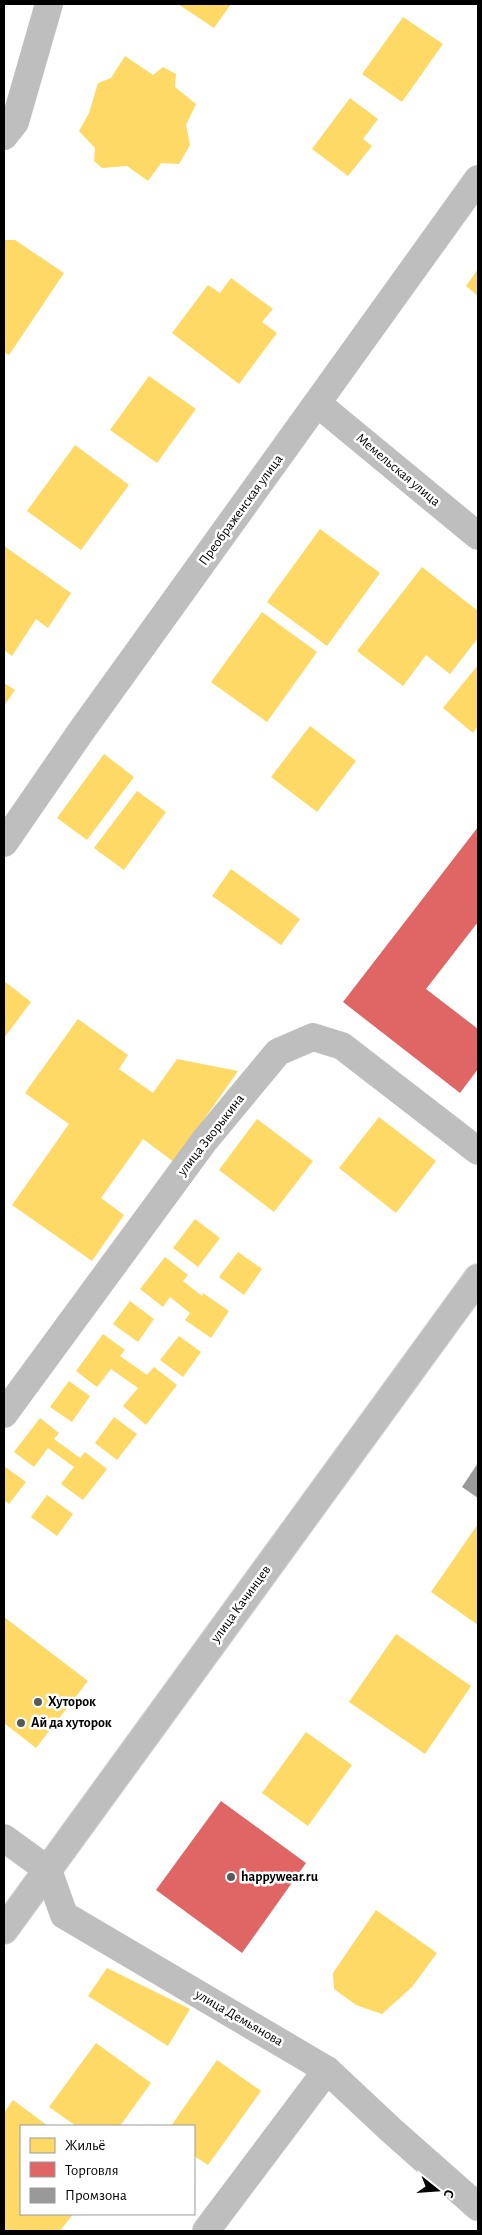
<svg xmlns="http://www.w3.org/2000/svg" width="482" height="2235" viewBox="0 0 482 2235" font-family="'Alegreya Sans',sans-serif">
<rect width="100%" height="100%" fill="#fff"/>
<!-- homes -->
<g fill="#ffd966">
<path d="M178 4H231L214 28Z"/>
<path d="M403 17 443 44 402 102 362 74Z"/>
<path d="M125 56 153 75 163 67 176 74 175 87 196 104 186 125 190 145 179 164 161 163 148 181 127 166 102 168 94 161 95 148 79 131 89 113 98 83 111 78Z"/>
<path d="M350 98 378 119 363 139 372 146 348 176 312 149Z"/>
<path d="M4 240H15L64 273 9 355 4 352Z"/>
<path d="M478 269V296L466 286Z"/>
<path d="M231 278 273 309 262 322 277 333 239 384 172 333 208 285 220 293Z"/>
<path d="M149 376 196 409 157 463 110 430Z"/>
<path d="M75 445 129 485 81 550 27 511Z"/>
<path d="M320 529 380 573 327 646 267 602Z"/>
<path d="M4 546 71 593 48 628 36 619 12 656 4 650Z"/>
<path d="M422 567 478 611V638L450 674 426 655 403 686 357 651Z"/>
<path d="M262 612 317 652 267 722 211 682Z"/>
<path d="M478 665V726L473 733 443 708Z"/>
<path d="M4 683 15 690 4 706Z"/>
<path d="M310 726 356 761 317 812 271 777Z"/>
<path d="M104 754 134 777 87 840 57 818Z"/>
<path d="M137 791 166 812 124 870 94 848Z"/>
<path d="M231 869 300 919 281 945 212 896Z"/>
<path d="M4 981 31 1002 4 1038Z"/>
<path d="M78 1019 128 1055 119 1069 153 1093 177 1059 238 1071 174 1162 143 1139 101 1198 124 1215 92 1261 12 1205 69 1124 25 1093Z"/>
<path d="M379 1117 436 1161 396 1213 339 1168Z"/>
<path d="M257 1119 313 1161 274 1212 219 1170Z"/>
<path d="M195 1219 220 1238 198 1267 173 1248Z"/>
<path d="M238 1252 262 1269 244 1295 219 1277Z"/>
<path d="M165 1257 188 1275 183 1281 202 1296 203 1293 229 1311 211 1338 185 1320 190 1313 170 1297 163 1307 140 1289Z"/>
<path d="M130 1301 154 1319 138 1342 113 1324Z"/>
<path d="M103 1334 125 1350 120 1356 147 1375 154 1367 177 1385 146 1425 123 1406 138 1388 111 1369 97 1387 76 1371Z"/>
<path d="M179 1336 201 1352 183 1377 160 1360Z"/>
<path d="M69 1381 90 1396 72 1422 50 1407Z"/>
<path d="M114 1417 137 1434 117 1460 95 1443Z"/>
<path d="M40 1418 59 1433 54 1439 80 1458 85 1452 107 1469 83 1500 61 1484 74 1467 48 1448 34 1467 14 1452Z"/>
<path d="M4 1466 26 1482 9 1504 4 1500Z"/>
<path d="M47 1495 73 1514 57 1536 31 1517Z"/>
<path d="M478 1524V1625L431 1592Z"/>
<path d="M4 1617 88 1681 36 1748 4 1723Z"/>
<path d="M396 1634 471 1686 425 1754 349 1702Z"/>
<path d="M306 1732 352 1765 308 1826 262 1793Z"/>
<path d="M376 1910 437 1953 412 1987 382 2014 356 2005 334 1989 333 1973Z"/>
<path d="M107 1968 190 2009 168 2046 88 1996Z"/>
<path d="M96 2043 151 2083 120 2126H76L49 2107Z"/>
<path d="M217 2060 261 2091 208 2165 194 2156V2126H171Z"/>
<path d="M13 2100 48 2126H21V2214H73L60 2231H4V2113Z"/>
</g>
<!-- shops -->
<g fill="#e06666">
<path d="M478 827V922L426 989 478 1029V1069L460 1093 343 1002Z"/>
<path d="M221 1801 306 1863 242 1953 156 1890Z"/>
</g>
<!-- industry -->
<path fill="#999" d="M478 1463V1498L462 1487Z"/>
<g fill="none" stroke-linecap="round" stroke-linejoin="round">
<defs>
<path id="major" d="M4 1930 478 1278"/>
</defs>
<!-- major casing -->
<use href="#major" stroke="#dbdbdb" stroke-width="30"/>
<!-- minor -->
<g stroke="#bebebe" stroke-width="28">
<path d="M4 136 15 122 49 4"/>
<path d="M318 404 478 536"/>
<path d="M4 843 82 730 478 179"/>
<path d="M4 1414 205 1140 278 1052 313 1037 342 1046 478 1151"/>
<path d="M4 1838 48 1870 64 1915 327 2070 391 2130 478 2207"/>
<path d="M206 2231 327 2070"/>
</g>
<!-- major -->
<use href="#major" stroke="#bebebe" stroke-width="28"/>
</g>
<!-- markers -->
<g fill="#595959" stroke="#fff" stroke-width="2">
<circle cx="38" cy="1702" r="5"/>
<circle cx="21" cy="1723" r="5"/>
<circle cx="231" cy="1877" r="5"/>
</g>
<g text-anchor="middle" dominant-baseline="central" stroke-width="5" stroke-linejoin="round" paint-order="stroke">
<!-- street labels -->
<g font-size="14" fill="#000" stroke="#fff">
<text transform="translate(398 470) rotate(40)">Мемельская улица</text>
<text transform="translate(241 510) rotate(-54)">Преображенская улица</text>
<text transform="translate(211 1135) rotate(-52)">улица Зворыкина</text>
<text transform="translate(241 1604) rotate(-54)">улица Качинцев</text>
<text transform="translate(239 2018) rotate(30)">улица Демьянова</text>
</g>
<!-- poi labels -->
<g font-size="14" font-weight="bold" fill="#000" stroke="#fff" text-anchor="start">
<text x="48" y="1702">Хуторок</text>
<text x="31" y="1723">Ай да хуторок</text>
<text x="241" y="1877">happywear.ru</text>
</g>
</g>
<!-- border -->
<rect width="482" height="2235" fill="none" stroke="#000000" stroke-width="10"/>
<!-- legend -->
<rect x="20" y="2125" width="175" height="90" fill="#ffffff" stroke="#999999"/>
<rect x="30" y="2138" width="25" height="15" fill="#ffd966" stroke="#999999"/>
<text x="65" y="2150" font-size="15" fill="#000000">Жильё</text>
<rect x="30" y="2162" width="25" height="15" fill="#e06666" stroke="#999999"/>
<text x="65" y="2175" font-size="15" fill="#000000">Торговля</text>
<rect x="30" y="2188" width="25" height="15" fill="#999999" stroke="#999999"/>
<text x="65" y="2200" font-size="15" fill="#000000">Промзона</text>
<!-- north arrow -->
<g transform="translate(437 2190) rotate(107)" stroke="#ffffff" stroke-width="4" paint-order="stroke">
<path d="M0-4L9 19L0 12L-9 19Z" fill="#000000"/>
<text y="-8" font-size="14" font-weight="bold" text-anchor="middle" fill="#000000">С</text>
</g>
</svg>
